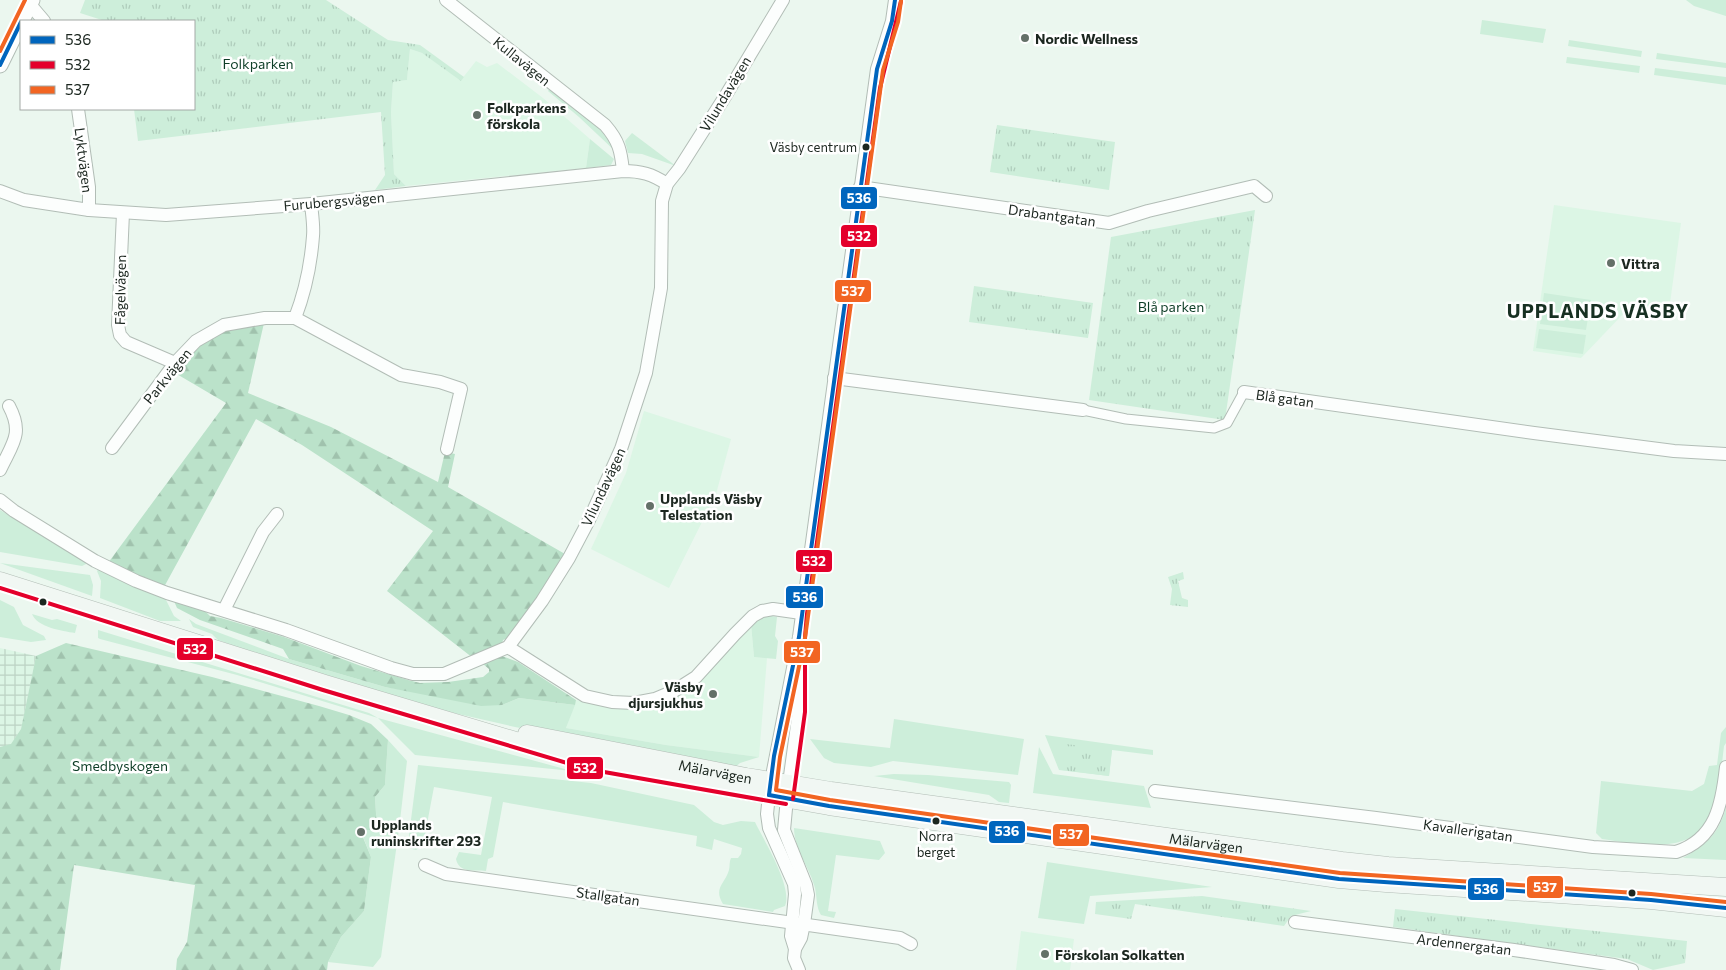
<svg xmlns="http://www.w3.org/2000/svg" width="1726" height="970" viewBox="0 0 1726 970" font-family="Commissioner,sans-serif">
<defs>
<pattern id="industrial-grid" width="8" height="8" patternUnits="userSpaceOnUse" patternTransform="scale(1.25)"><rect width="8" height="8" fill="#dcf6e5"/><path d="M0 4h8M4 0v8" fill="none" stroke="#bcd3c4"/></pattern>
<pattern id="forest-firs" width="22" height="20" patternUnits="userSpaceOnUse" patternTransform="scale(1.25)"><rect width="22" height="20" fill="#bbe2ca"/><path d="M5 1l3.5 6h-7zM16 11l3.5 6h-7z" fill="#a0c2ad"/></pattern>
<pattern id="park-tufts" width="24" height="20" patternUnits="userSpaceOnUse" patternTransform="scale(1.25)"><rect width="24" height="20" fill="#cdeeda"/><path d="M3 7l-1-3M5 7V3M7 7l1-3M15 17l-1-3M17 17v-4M19 17l1-3" fill="none" stroke="#afccbb"/></pattern>
</defs>
<rect width="100%" height="100%" fill="#ebf7ef"/>
<!-- built -->
<g fill="#dcf6e5">
<path d="M410 49 422 53 461 80 476 61 487 67 497 63 543 98 590 139 586 168 406 186 394 174 391 112 393 82 407 80Z"/>
<path d="M1554 205 1681 223 1670 303 1623 314 1581 358 1533 351Z"/>
<path d="M644 411 731 439 716 494 669 588 591 549 626 473Z"/>
<path d="M751 624 754 657 767 658 759 757 666 745 566 728 576 700 605 707 637 709 661 704 680 695 698 683Z"/>
<path d="M1021 931 1074 939 1070 970H1016Z"/>
</g>
<!-- industrial -->
<path fill="url(#industrial-grid)" d="M0 648 36 656 21 729 11 745 0 747Z"/>
<!-- grass -->
<g fill="#cdeeda">
<path d="M1686 0H1726V16L1694 6Z"/>
<path d="M1482 20 1546 29 1543 43 1480 34Z"/>
<path d="M1569 40 1642 51 1641 57 1568 46Z"/>
<path d="M1657 53 1726 63V68L1656 59Z"/>
<path d="M1567 57 1640 66 1639 73 1566 63Z"/>
<path d="M1655 68 1726 77V85L1654 75Z"/>
<path d="M550 88 608 135 615 151 579 117 548 91Z"/>
<path d="M632 133 676 166 642 154 628 153 625 141Z"/>
<path d="M590 139 614 159 611 165 586 168Z"/>
<path d="M1544 293 1591 300 1586 330 1540 324Z"/>
<path d="M1539 329 1586 335 1583 354 1536 348Z"/>
<path d="M0 510 76 554 85 560 86 564 82 566 0 552Z"/>
<path d="M0 563 90 575 93 585 92 596Z"/>
<path d="M100 567 164 596 174 616 181 621H160L100 598 101 581 97 571Z"/>
<path d="M0 600 14 607 23 625 44 636 46 640 31 642 0 637Z"/>
<path d="M32 614 52 620 57 619 77 625 75 633C62 631 37 627 32 614Z"/>
<path d="M767 615 777 617 775 636 778 641 776 659 754 657 751 624Z"/>
<path d="M189 619 196 624 289 659 385 687 502 705 519 698 575 705 566 728 666 745 759 757 740 763 733 769 515 727 445 711 386 695 286 665 218 640 212 634 193 627Z"/>
<path d="M98 630 369 713 378 718 572 771 415 755 378 718 237 675 100 639 98 638Z"/>
<path d="M894 719 1024 739 1018 775 893 761 871 767 834 763 824 758 810 739 890 748Z"/>
<path d="M1726 727V743L1724 746C1722 762 1721 780 1716 796 1714 804 1707 822 1702 828 1681 854 1630 843 1602 839L1596 833 1601 781 1692 791 1704 784 1709 766 1717 765 1721 733Z"/>
<path d="M1045 735 1153 750V755L1112 750 1109 776 1059 770Z"/>
<path d="M388 740 407 761 399 829 381 957 373 967 328 962 341 937 364 911 371 857 360 829H377L375 797 385 785Z"/>
<path d="M1039 747 1053 774 1144 786 1151 808 1033 793Z"/>
<path d="M418 765 591 783 694 805 714 822 723 825 741 821 755 822C764 841 793 887 785 906L774 910 773 912 723 904C713 888 725 884 729 870 730 866 729 862 731 858H738L741 854 742 848 714 839 712 850 696 846 697 836 503 802 493 857 488 859 486 871C473 870 459 873 456 859L459 852 481 855 492 797 434 787 423 845 416 850 412 849 408 843Z"/>
<path d="M894 774 928 775 1009 782 1011 785 1009 803 999 802 989 795 874 776Z"/>
<path d="M1726 807V860L1683 858C1706 845 1719 834 1726 807Z"/>
<path d="M794 828 880 841 885 853 879 860 836 855 828 911 836 912 834 918 821 915C816 907 817 897 815 888 810 868 794 849 794 828Z"/>
<path d="M1047 862 1212 887 1090 896 1084 924 1038 918Z"/>
</g>
<!-- forest -->
<g fill="url(#forest-firs)">
<path d="M264 323 248 393 331 427 438 482 445 452 455 454 448 487 565 554 539 599 508 638 503 640 501 647 473 658 387 591 433 531 302 445 256 419 164 587 108 563 226 403 175 373 197 346 226 329Z"/>
<path d="M174 601 204 610 210 616 221 618 284 637 361 666 408 680 420 683 448 682 483 677 489 672V669L483 664 502 656 518 662 576 700 575 705 519 698 502 705 481 706 385 687 289 659 283 649 200 620 177 608Z"/>
<path d="M66 643 212 677 319 706 349 715 371 724 388 740 385 785 375 797 377 830H360L371 857 364 911 341 937 328 962 327 970H176L177 959 187 942 195 885 74 865 60 970H0V747L11 744 21 729 36 656Z"/>
</g>
<!-- park -->
<g fill="url(#park-tufts)">
<path d="M85 0H326L388 40 420 45 464 77 461 81 422 53 410 49 407 80 393 82 391 112 394 174 406 186 375 190 385 175 381 112 138 141 134 109H194V21H105L80 13Z"/>
<path d="M997 125 1115 142 1109 190 990 172Z"/>
<path d="M1255 210 1225 420 1089 400 1111 237Z"/>
<path d="M974 286 1093 303 1088 338 969 322Z"/>
<path d="M1183 572 1184 579 1178 581 1182 598 1188 600V607L1170 605 1172 589 1168 577Z"/>
<path d="M1065 744 1112 749 1109 776 1062 770Z"/>
<path d="M1202 896 1311 911 1291 916 1284 926 1135 904 1131 919 1095 914 1096 902Z"/>
<path d="M1395 909 1687 941 1685 963 1653 970 1627 959 1393 927Z"/>
</g>
<g fill="none" stroke-linecap="round" stroke-linejoin="round">
<defs>
<path id="pedestrian" d="M1083 410 1126 419 1214 428 1227 423 1244 392"/>
<g id="minor">
<path d="M446 0 605 125C619 141 621 151 623 171"/>
<path d="M33 8 44 21"/>
<path d="M78 109 89 187V210"/>
<path d="M860 187 1109 223 1148 211 1254 186 1266 196"/>
<path d="M0 191 24 200 89 210 166 215 311 204 623 171C641 171 652 174 667 184"/>
<path d="M123 213 118 325 120 335 126 342 175 363"/>
<path d="M295 318C305 292 311 263 313 236 314 226 312 214 311 204"/>
<path d="M834 378 1083 410"/>
<path d="M1244 392 1534 433 1674 451 1726 454"/>
<path d="M112 448 175 363 196 341 224 325 265 318H295L401 375 440 382 461 389 447 449"/>
<path d="M0 470C12 444 24 434 9 406"/>
<path d="M0 500 14 511 95 561 136 581 167 593 286 630 391 668 413 674H444L508 647 542 601 569 558 589 520 621 449 646 373 661 288 662 201 667 184 679 169 726 95 783 0"/>
<path d="M224 610 263 532 277 514"/>
<path d="M508 647 585 696 612 702 634 703 655 699 674 691 696 677 735 634 753 616 762 611 773 609 801 613"/>
<path d="M771 781 799 637 877 69 892 21 895 0"/>
<path d="M789 783 799 711V667"/>
<path d="M1155 791 1376 818 1593 847 1676 852C1716 839 1722 804 1726 767"/>
<path d="M769 795 767 814 769 828 794 884 795 894 791 936 795 949"/>
<path d="M787 798 784 830 806 885 808 895 804 924 801 938 795 949 794 958 799 970"/>
<path d="M425 865 446 874 900 938 911 944"/>
<path d="M1295 922 1514 950 1614 965 1632 970"/>
</g>
<path id="tertiary" d="M0 65 32 0"/>
<g id="secondary">
<path d="M0 581 325 684 589 763 829 806 1339 879 1386 883 1651 900 1726 908"/>
<path id="s1" d="M527 734 746 777 831 791 1342 861 1388 866 1726 887"/>
</g>
</defs>
<!-- pedestrian casing -->
<use href="#pedestrian" stroke="#b2bdb6" stroke-width="11"/>
<!-- minor casing -->
<use href="#minor" stroke="#b2bdb6" stroke-width="14"/>
<!-- tertiary casing -->
<use href="#tertiary" stroke="#b2bdb6" stroke-width="17"/>
<!-- secondary casing -->
<use href="#secondary" stroke="#b2bdb6" stroke-width="19"/>
<!-- pedestrian -->
<use href="#pedestrian" stroke="#fcfefd" stroke-width="9"/>
<!-- minor -->
<use href="#minor" stroke="#fcfefd" stroke-width="12"/>
<!-- tertiary -->
<use href="#tertiary" stroke="#fcfefd" stroke-width="15"/>
<!-- secondary -->
<use href="#secondary" stroke="#f1f7f3" stroke-width="18"/>
<defs>
<g id="bus-1">
<path d="M0 65 21 22"/>
<path d="M769 795 829 806 1339 879 1651 900 1726 908"/>
<path d="M769 795 774 756 799 637 877 69 892 21 895 0"/>
</g>
<g id="bus-2">
<path d="M0 588 323 690 587 769 786 804"/>
<path d="M793 799 805 712V637L807 614 880 88 901 1"/>
</g>
<g id="bus-3">
<path d="M901 1 898 22 883 70 805 638 780 757 776 790 830 800 1340 873 1651 894 1726 902"/>
<path d="M0 51 25 0"/>
</g>
</defs>
<!-- bus-1 casing -->
<use href="#bus-1" stroke="#fff" stroke-width="8"/>
<!-- bus-2 casing -->
<use href="#bus-2" stroke="#fff" stroke-width="8"/>
<!-- bus-3 casing -->
<use href="#bus-3" stroke="#fff" stroke-width="8"/>
<!-- bus-1 -->
<use href="#bus-1" stroke="#0065bd" stroke-width="4"/>
<!-- bus-2 -->
<use href="#bus-2" stroke="#e4002b" stroke-width="4"/>
<!-- bus-3 -->
<use href="#bus-3" stroke="#f26522" stroke-width="4"/>
</g>
<!-- markers -->
<g fill="#647068" stroke="#fff" stroke-width="2">
<circle cx="1025" cy="38" r="5"/>
<circle cx="477" cy="115" r="5"/>
<circle cx="1611" cy="263" r="5"/>
<circle cx="650" cy="506" r="5"/>
<circle cx="713" cy="694" r="5"/>
<circle cx="361" cy="832" r="5"/>
<circle cx="1045" cy="954" r="5"/>
</g>
<g fill="#1c2720" stroke="#fff" stroke-width="2">
<circle cx="866" cy="147" r="4.5"/>
<circle cx="43" cy="602" r="4.5"/>
<circle cx="936" cy="821" r="4.5"/>
<circle cx="1632" cy="893" r="4.5"/>
</g>
<g text-anchor="middle" dominant-baseline="central" stroke-width="5" stroke-linejoin="round" paint-order="stroke">
<!-- bus labels -->
<g font-size="13" fill="#1c2720" stroke="#fff" text-anchor="end">
<text x="857" y="147">Väsby centrum</text>
<text x="936" y="836" text-anchor="middle">Norra<tspan x="936" dy="16">berget</tspan></text>
</g>
<!-- poi labels -->
<g font-size="14" font-weight="bold" fill="#1c2720" stroke="#fff" text-anchor="start">
<text x="1035" y="38">Nordic Wellness</text>
<text x="487" y="107">Folkparkens<tspan x="487" dy="16">förskola</tspan></text>
<text x="1621" y="263">Vittra</text>
<text x="660" y="498">Upplands Väsby<tspan x="660" dy="16">Telestation</tspan></text>
<text x="703" y="686" text-anchor="end">Väsby<tspan x="703" dy="16">djursjukhus</tspan></text>
<text x="371" y="824">Upplands<tspan x="371" dy="16">runinskrifter 293</tspan></text>
<text x="1055" y="954">Förskolan Solkatten</text>
</g>
<!-- street labels -->
<g font-size="14" fill="#1c2720" stroke="#fff">
<text transform="translate(522 61) rotate(39)">Kullavägen</text>
<text transform="translate(725 94) rotate(-59)">Vilundavägen</text>
<text transform="translate(84 160) rotate(83)">Lyktvägen</text>
<text transform="translate(334 201) rotate(-5)">Furubergsvägen</text>
<text transform="translate(1052 215) rotate(8)">Drabantgatan</text>
<text transform="translate(120 290) rotate(-89)">Fågelvägen</text>
<text transform="translate(167 376) rotate(-51)">Parkvägen</text>
<text transform="translate(1285 398) rotate(8)">Blå gatan</text>
<text transform="translate(603 487) rotate(-65)">Vilundavägen</text>
<text stroke="none"><textPath href="#s1" startOffset="192">Mälarvägen</textPath></text>
<text transform="translate(1468 830) rotate(8)">Kavallerigatan</text>
<text stroke="none"><textPath href="#s1" startOffset="688">Mälarvägen</textPath></text>
<text transform="translate(608 896) rotate(8)">Stallgatan</text>
<text transform="translate(1464 944) rotate(7)">Ardennergatan</text>
</g>
<!-- park labels -->
<g font-size="14" fill="#0e3e27" stroke="#fff">
<text x="258" y="63">Folkparken</text>
<text x="1171" y="306">Blå parken</text>
<text x="120" y="765">Smedbyskogen</text>
</g>
<!-- district labels -->
<g font-size="19" font-weight="bold" letter-spacing="1" fill="#173022" stroke="#fff">
<text x="1598" y="310">UPPLANDS VÄSBY</text>
</g>
</g>
<g stroke="#fff" stroke-width="2">
<rect x="840" y="186" width="38" height="24" rx="5" fill="#0065bd"/>
<rect x="840" y="224" width="38" height="24" rx="5" fill="#e4002b"/>
<rect x="834" y="279" width="38" height="24" rx="5" fill="#f26522"/>
<rect x="795" y="549" width="38" height="24" rx="5" fill="#e4002b"/>
<rect x="785" y="585" width="39" height="24" rx="5" fill="#0065bd"/>
<rect x="176" y="637" width="38" height="24" rx="5" fill="#e4002b"/>
<rect x="783" y="640" width="38" height="24" rx="5" fill="#f26522"/>
<rect x="566" y="756" width="38" height="24" rx="5" fill="#e4002b"/>
<rect x="988" y="820" width="38" height="24" rx="5" fill="#0065bd"/>
<rect x="1052" y="823" width="38" height="24" rx="5" fill="#f26522"/>
<rect x="1526" y="875" width="38" height="24" rx="5" fill="#f26522"/>
<rect x="1467" y="877" width="38" height="24" rx="5" fill="#0065bd"/>
</g>
<g font-size="14" text-anchor="middle" font-weight="bold" fill="#fff">
<text x="859" y="203">536</text>
<text x="859" y="241">532</text>
<text x="853" y="296">537</text>
<text x="814" y="566">532</text>
<text x="805" y="602">536</text>
<text x="195" y="654">532</text>
<text x="802" y="657">537</text>
<text x="585" y="773">532</text>
<text x="1007" y="836">536</text>
<text x="1071" y="839">537</text>
<text x="1545" y="892">537</text>
<text x="1486" y="894">536</text>
</g>
<!-- legend -->
<rect x="20" y="20" width="175" height="90" fill="#ffffff" stroke="#a4a9a6"/>
<rect x="30" y="36" width="25" height="8" fill="#0065bd" stroke="#a4a9a6"/>
<text x="65" y="45" font-size="15" fill="#1c2720">536</text>
<rect x="30" y="61" width="25" height="8" fill="#e4002b" stroke="#a4a9a6"/>
<text x="65" y="70" font-size="15" fill="#1c2720">532</text>
<rect x="30" y="86" width="25" height="8" fill="#f26522" stroke="#a4a9a6"/>
<text x="65" y="95" font-size="15" fill="#1c2720">537</text>
</svg>
